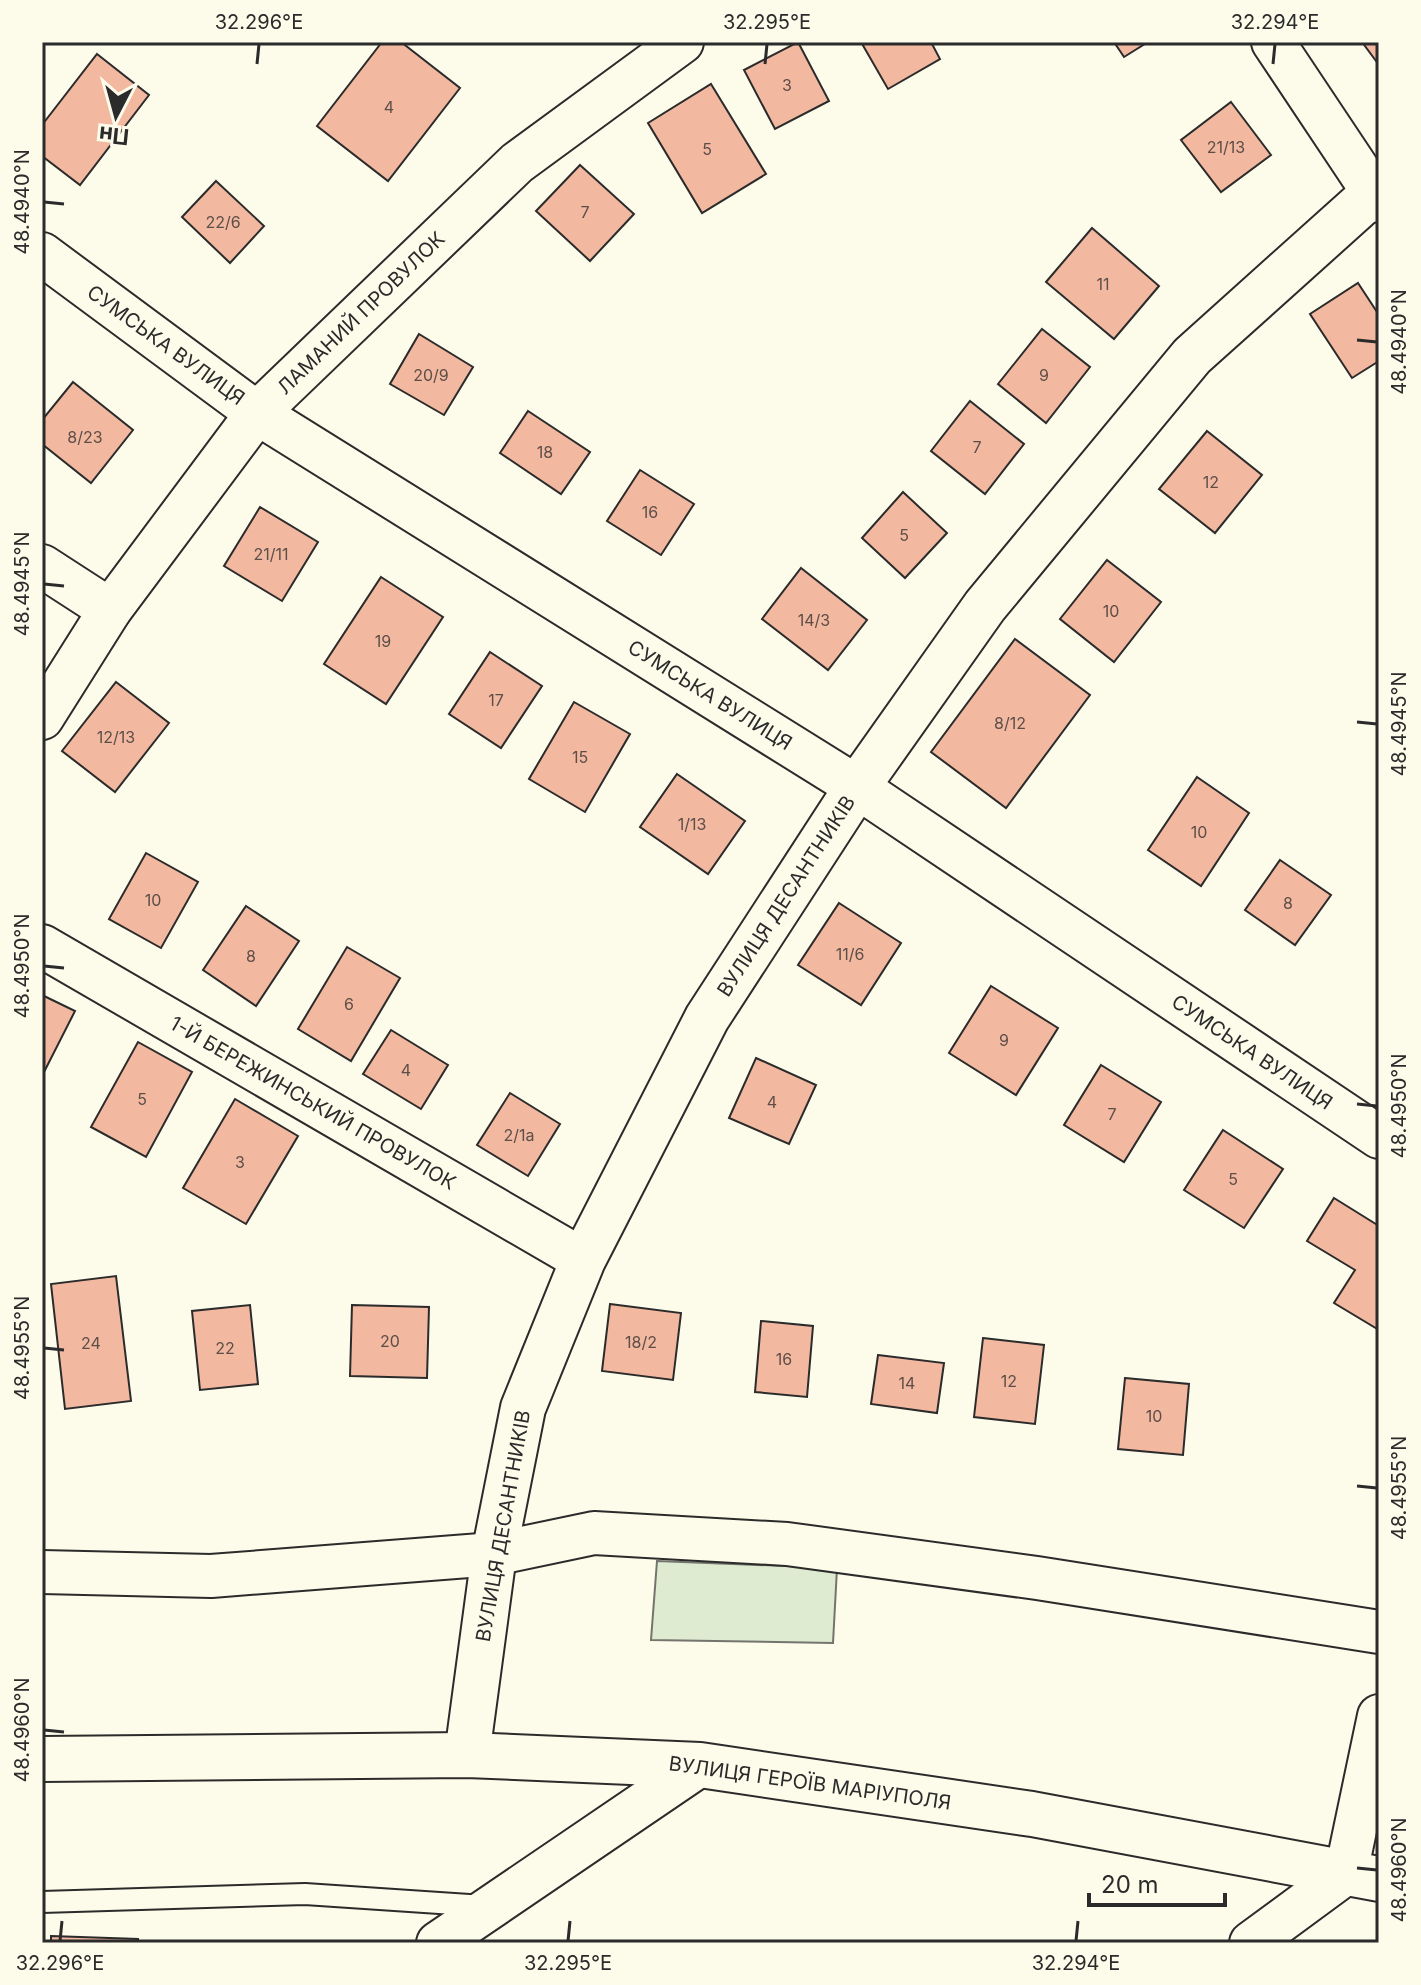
<svg xmlns="http://www.w3.org/2000/svg" width="1421" height="1985" viewBox="0 0 1421 1985" font-family="Inter,sans-serif">
<rect width="100%" height="100%" fill="#fdfbea"/>
<!-- green -->
<path fill="#deebd1" stroke="#74746e" stroke-width="2" d="M657 1561 837 1568 833 1643 651 1640Z"/>
<!-- building -->
<g fill="#f2b8a0" stroke="#2b2b2b" stroke-width="2">
<path d="M382 42H401L460 88 388 181 317 126Z"/>
<path d="M798 42 829 101 775 129 744 70Z"/>
<path d="M861 42H931L940 59 888 89Z"/>
<path d="M1114 42H1148L1124 57Z"/>
<path d="M1362 42H1379V65Z"/>
<path d="M97 54 149 95 80 185 42 156V125Z"/>
<path d="M711 84 766 174 702 213 648 123Z"/>
<path d="M1231 102 1271 155 1221 192 1181 140Z"/>
<path d="M580 165 634 214 590 261 536 211Z"/>
<path d="M216 181 264 226 230 263 182 217Z"/>
<path d="M1092 228 1159 286 1114 339 1046 282Z"/>
<path d="M1358 283 1379 315V361L1352 378 1310 314Z"/>
<path d="M1042 329 1090 367 1046 423 998 384Z"/>
<path d="M419 334 473 367 444 415 390 384Z"/>
<path d="M73 382 133 430 91 483 42 444V420Z"/>
<path d="M970 401 1024 444 985 494 931 451Z"/>
<path d="M528 411 590 452 561 494 500 453Z"/>
<path d="M1207 431 1262 475 1215 533 1159 489Z"/>
<path d="M640 470 694 504 661 555 607 521Z"/>
<path d="M903 492 947 533 905 578 862 538Z"/>
<path d="M260 507 318 542 282 601 224 566Z"/>
<path d="M1107 560 1161 602 1114 662 1060 619Z"/>
<path d="M801 568 867 620 828 670 762 619Z"/>
<path d="M381 577 443 617 386 704 324 664Z"/>
<path d="M1015 639 1090 695 1006 808 931 752Z"/>
<path d="M490 652 542 686 501 748 449 714Z"/>
<path d="M116 682 169 723 115 792 62 751Z"/>
<path d="M574 702 630 734 585 812 529 779Z"/>
<path d="M677 774 745 821 708 874 640 827Z"/>
<path d="M1197 777 1249 813 1201 886 1148 850Z"/>
<path d="M146 853 198 882 161 948 109 919Z"/>
<path d="M1280 860 1331 895 1295 945 1245 910Z"/>
<path d="M839 903 901 943 861 1005 798 965Z"/>
<path d="M246 906 299 941 256 1006 203 970Z"/>
<path d="M347 947 400 978 351 1061 298 1029Z"/>
<path d="M991 986 1058 1028 1016 1095 949 1053Z"/>
<path d="M42 995 75 1011 42 1076Z"/>
<path d="M391 1030 448 1065 421 1109 363 1074Z"/>
<path d="M138 1042 192 1072 146 1157 91 1127Z"/>
<path d="M756 1058 816 1085 789 1144 729 1118Z"/>
<path d="M1101 1065 1161 1102 1124 1162 1064 1125Z"/>
<path d="M510 1093 560 1124 528 1176 477 1145Z"/>
<path d="M235 1099 298 1136 246 1224 183 1188Z"/>
<path d="M1223 1130 1283 1169 1244 1228 1184 1190Z"/>
<path d="M1334 1198 1379 1226V1330L1334 1303 1355 1270 1307 1241Z"/>
<path d="M116 1276 131 1401 65 1409 51 1284Z"/>
<path d="M610 1304 681 1313 673 1380 602 1371Z"/>
<path d="M250 1305 258 1384 200 1390 192 1311Z"/>
<path d="M352 1305 429 1307 427 1378 350 1376Z"/>
<path d="M761 1321 813 1326 807 1397 755 1392Z"/>
<path d="M983 1338 1044 1345 1035 1424 974 1417Z"/>
<path d="M878 1355 944 1363 937 1413 871 1404Z"/>
<path d="M1125 1378 1189 1384 1183 1455 1118 1449Z"/>
<path d="M51 1936 138 1939V1943H51Z"/>
</g>
<g fill="none" stroke-linecap="round" stroke-linejoin="round">
<defs>
<path id="service" d="M42 1902 305 1894 484 1906"/>
<g id="minor">
<path d="M1273 42 1379 201"/>
<path d="M42 254 257 413 857 787 1379 1137"/>
<path d="M42 566 110 610"/>
<path d="M42 718 110 610 257 413 517 163 682 42"/>
<path d="M42 946 583 1260"/>
<path d="M42 1572 211 1576 494 1554 594 1533 787 1544 1037 1578 1379 1632"/>
<path d="M438 1943 700 1765"/>
<path d="M1251 1943 1346 1873 1379 1716"/>
</g>
<path id="tertiary" d="M467 1755 494 1554 523 1408 583 1260 707 1018 857 787 985 606 1192 356 1379 188"/>
<path id="secondary" d="M42 1759 467 1755 700 1765 1032 1814 1379 1879"/>
</defs>
<!-- service casing -->
<use href="#service" stroke="#2b2b2b" stroke-width="24"/>
<!-- minor casing -->
<use href="#minor" stroke="#2b2b2b" stroke-width="46"/>
<!-- tertiary casing -->
<use href="#tertiary" stroke="#2b2b2b" stroke-width="48"/>
<!-- secondary casing -->
<use href="#secondary" stroke="#2b2b2b" stroke-width="48"/>
<!-- service -->
<use href="#service" stroke="#fdfbea" stroke-width="20"/>
<!-- minor -->
<use href="#minor" stroke="#fdfbea" stroke-width="42"/>
<!-- tertiary -->
<use href="#tertiary" stroke="#fdfbea" stroke-width="44"/>
<!-- secondary -->
<use href="#secondary" stroke="#fdfbea" stroke-width="44"/>
</g>
<!-- ticks -->
<path fill="none" stroke="#2b2b2b" stroke-width="3" d="M257 64 259 44M765 64 767 44M1273 64 1275 44M44 202 64 204M1357 340 1377 342M44 584 64 586M1357 722 1377 724M44 966 64 968M1357 1104 1377 1106M44 1348 64 1350M1357 1486 1377 1488M44 1730 64 1732M1357 1868 1377 1870M60 1941 62 1921M568 1941 570 1921M1076 1941 1078 1921"/>
<g text-anchor="middle" dominant-baseline="central" stroke-width="6" stroke-linejoin="round" paint-order="stroke">
<!-- number labels -->
<g font-size="16" fill="#5d4e48">
<text x="787" y="85">3</text>
<text x="389" y="107">4</text>
<text x="1226" y="147">21/13</text>
<text x="707" y="149">5</text>
<text x="585" y="212">7</text>
<text x="223" y="222">22/6</text>
<text x="1103" y="284">11</text>
<text x="431" y="375">20/9</text>
<text x="1044" y="375">9</text>
<text x="85" y="437">8/23</text>
<text x="977" y="447">7</text>
<text x="545" y="452">18</text>
<text x="1211" y="482">12</text>
<text x="650" y="512">16</text>
<text x="904" y="535">5</text>
<text x="271" y="554">21/11</text>
<text x="1111" y="611">10</text>
<text x="814" y="620">14/3</text>
<text x="383" y="641">19</text>
<text x="496" y="700">17</text>
<text x="1010" y="723">8/12</text>
<text x="116" y="737">12/13</text>
<text x="580" y="757">15</text>
<text x="692" y="824">1/13</text>
<text x="1199" y="832">10</text>
<text x="153" y="900">10</text>
<text x="1288" y="903">8</text>
<text x="850" y="954">11/6</text>
<text x="251" y="956">8</text>
<text x="349" y="1004">6</text>
<text x="1004" y="1040">9</text>
<text x="406" y="1070">4</text>
<text x="142" y="1099">5</text>
<text x="772" y="1102">4</text>
<text x="1112" y="1114">7</text>
<text x="519" y="1135">2/1а</text>
<text x="240" y="1162">3</text>
<text x="1233" y="1179">5</text>
<text x="390" y="1341">20</text>
<text x="641" y="1342">18/2</text>
<text x="91" y="1343">24</text>
<text x="225" y="1348">22</text>
<text x="784" y="1359">16</text>
<text x="1009" y="1381">12</text>
<text x="907" y="1383">14</text>
<text x="1154" y="1416">10</text>
</g>
<!-- street labels -->
<g font-size="20" fill="#2b2b2b" stroke="#fdfbea">
<text transform="translate(361 313) rotate(-44)">ЛАМАНИЙ ПРОВУЛОК</text>
<text transform="translate(166 345) rotate(36)">СУМСЬКА ВУЛИЦЯ</text>
<text transform="translate(710 695) rotate(32)">СУМСЬКА ВУЛИЦЯ</text>
<text transform="translate(786 896) rotate(-57)">ВУЛИЦЯ ДЕСАНТНИКІВ</text>
<text transform="translate(1252 1052) rotate(34)">СУМСЬКА ВУЛИЦЯ</text>
<text transform="translate(313 1103) rotate(30)">1-Й БЕРЕЖИНСЬКИЙ ПРОВУЛОК</text>
<text transform="translate(503 1526) rotate(-80)">ВУЛИЦЯ ДЕСАНТНИКІВ</text>
<text transform="translate(810 1783) rotate(8)">ВУЛИЦЯ ГЕРОЇВ МАРІУПОЛЯ</text>
</g>
</g>
<!-- border -->
<rect width="1421" height="1985" fill="none" stroke="#fdfbea" stroke-width="88"/>
<!-- north arrow -->
<g transform="translate(116 116) rotate(186)" stroke="#fdfbea" stroke-width="6" paint-order="stroke">
<path d="M0-6L14 30L0 20L-14 30Z" fill="#2b2b2b"/>
<text y="-12" font-size="22" font-weight="bold" text-anchor="middle" fill="#2b2b2b">Пн</text>
</g>
<!-- scale -->
<path d="M1089 1893v12h136v-12" fill="none" stroke="#2b2b2b" stroke-width="4"/>
<text x="1101" y="1893" font-size="24" fill="#2b2b2b" stroke="#fdfbea" stroke-width="6" paint-order="stroke">20 m</text>
<rect x="44" y="44" width="1333" height="1897" fill="none" stroke="#2b2b2b" stroke-width="3"/>
<g font-size="20" text-anchor="middle" fill="#2b2b2b">
<text x="259" y="29">32.296°E</text>
<text x="767" y="29">32.295°E</text>
<text x="1275" y="29">32.294°E</text>
<text transform="translate(22 202) rotate(-90)" y="7">48.4940°N</text>
<text transform="translate(1399 342) rotate(-90)" y="7">48.4940°N</text>
<text transform="translate(22 584) rotate(-90)" y="7">48.4945°N</text>
<text transform="translate(1399 724) rotate(-90)" y="7">48.4945°N</text>
<text transform="translate(22 966) rotate(-90)" y="7">48.4950°N</text>
<text transform="translate(1399 1106) rotate(-90)" y="7">48.4950°N</text>
<text transform="translate(22 1348) rotate(-90)" y="7">48.4955°N</text>
<text transform="translate(1399 1488) rotate(-90)" y="7">48.4955°N</text>
<text transform="translate(22 1730) rotate(-90)" y="7">48.4960°N</text>
<text transform="translate(1399 1870) rotate(-90)" y="7">48.4960°N</text>
<text x="60" y="1970">32.296°E</text>
<text x="568" y="1970">32.295°E</text>
<text x="1076" y="1970">32.294°E</text>
</g>
</svg>
